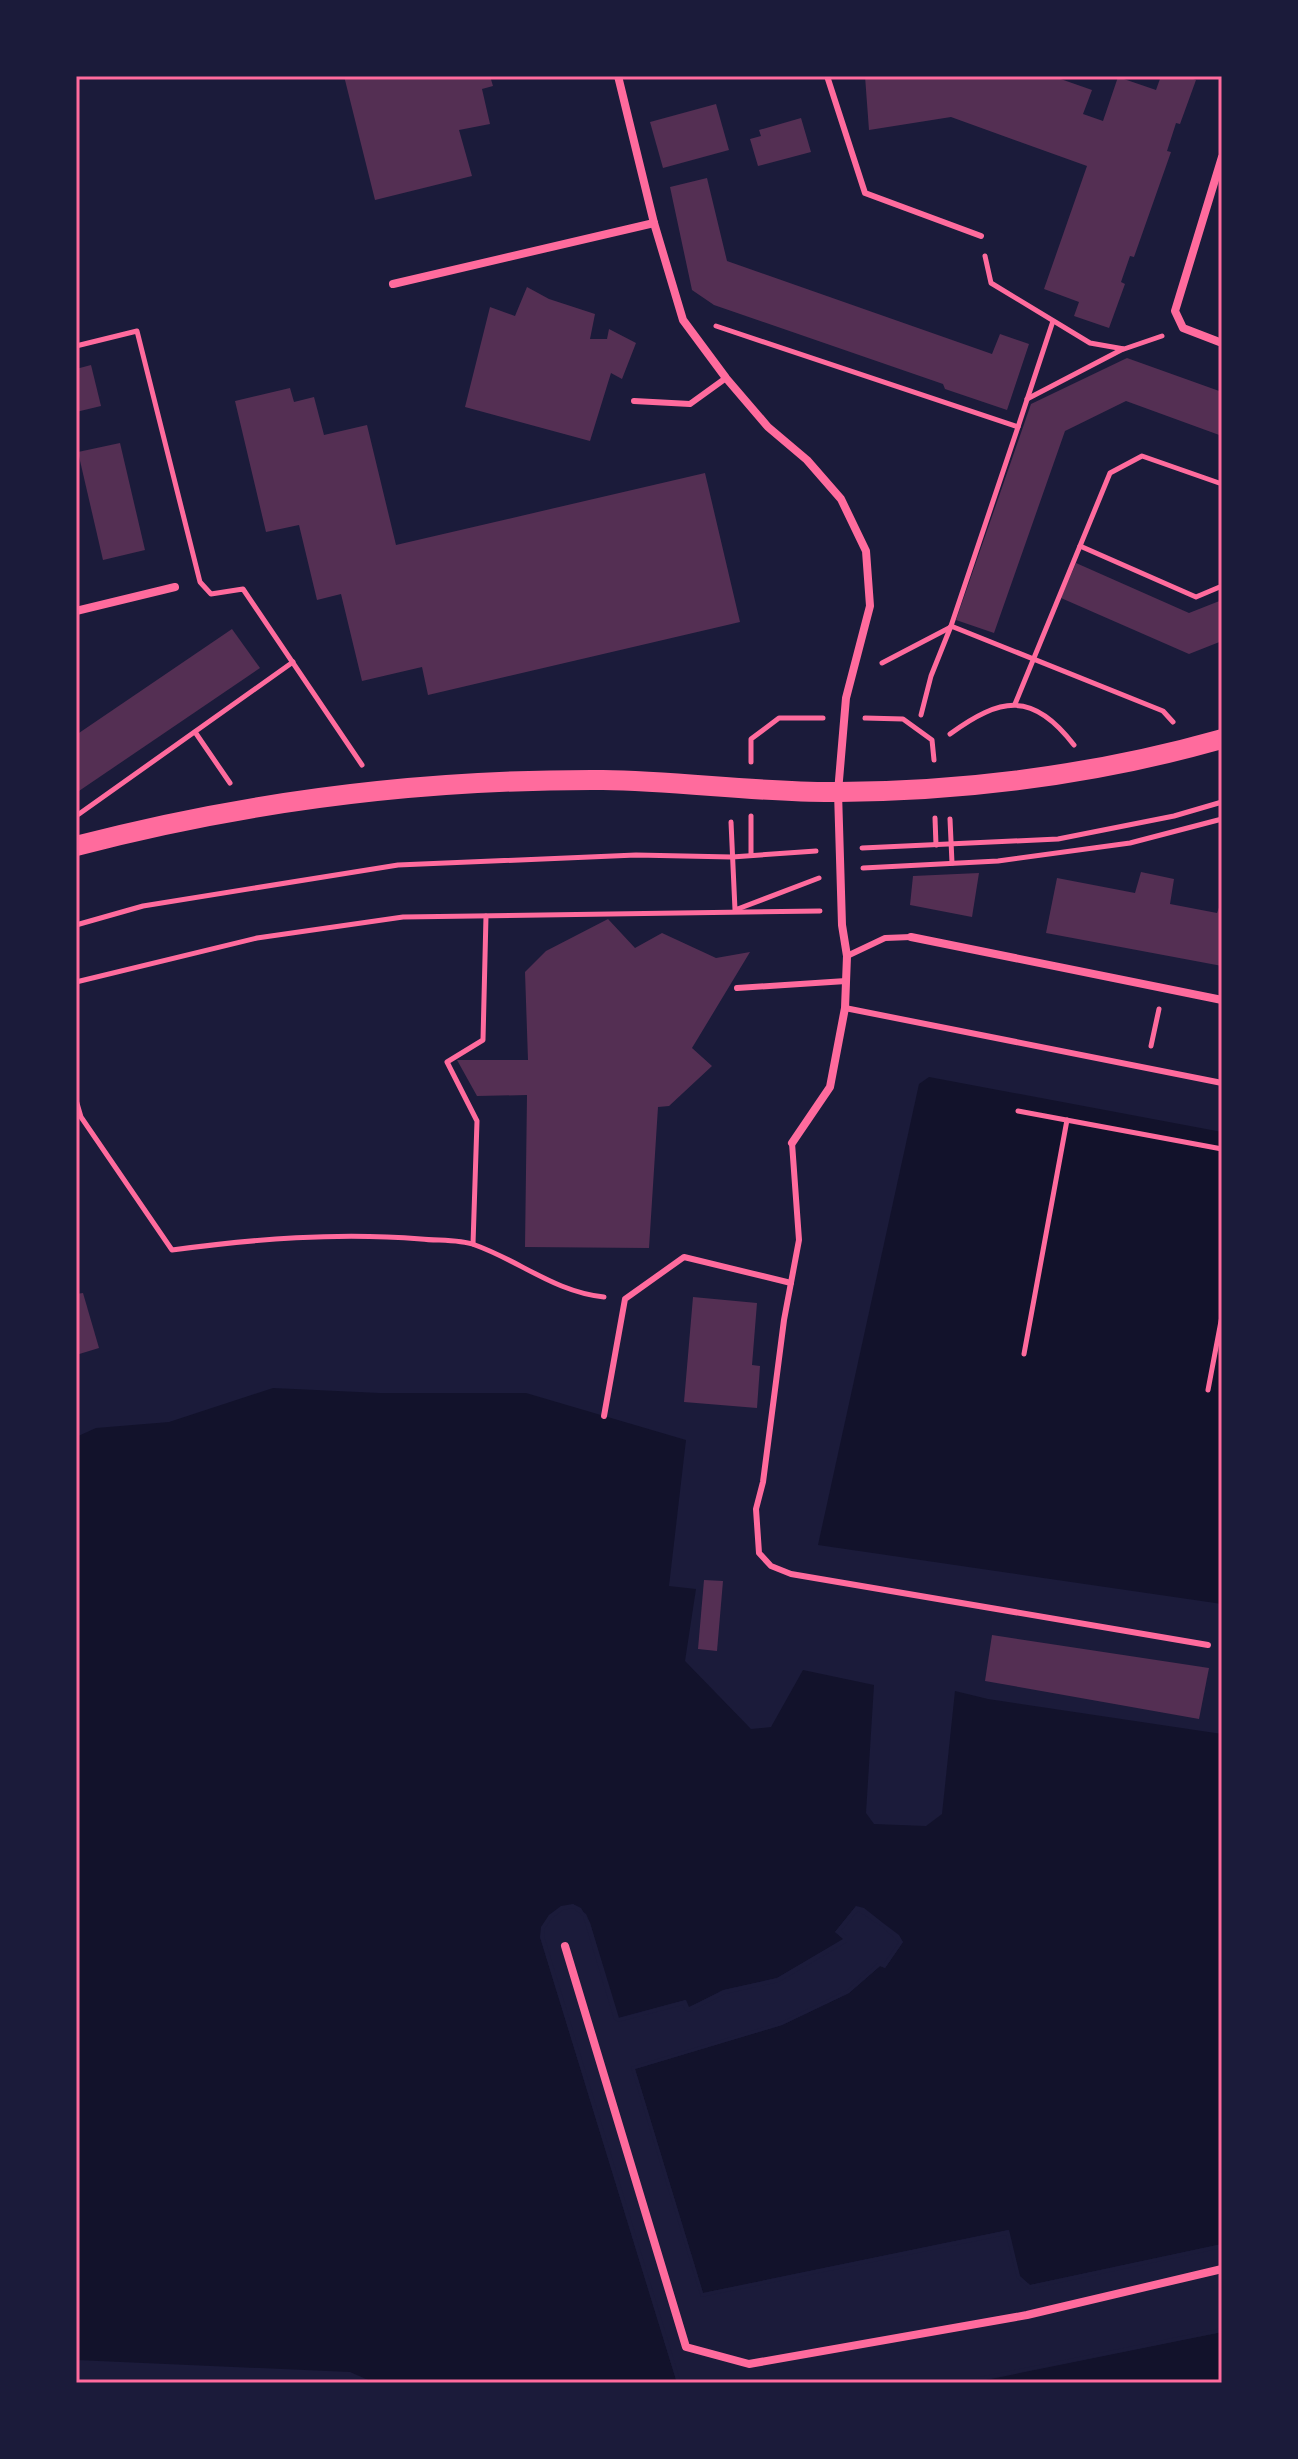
<svg xmlns="http://www.w3.org/2000/svg" width="1298" height="2459" viewBox="0 0 1298 2459" font-family="'Noto Serif',serif">
<rect width="100%" height="100%" fill="#1b1b3a"/>
<!-- water -->
<g fill="#12122b">
<path d="M929 1077 1222 1132V1604L818 1545 919 1084Z"/>
<path d="M273 1388 380 1393H526L686 1440 669 1586 696 1589 685 1661 751 1729 771 1727 803 1670 874 1685 866 1813 874 1824 926 1826 942 1814 955 1691 988 1699 1222 1734V2244L1030 2285 1020 2277 1008 2230 703 2293 635 2069 782 2025 849 1993 880 1966 885 1968 903 1942 856 1906 835 1932 844 1939 777 1978 723 1990 688 2008 685 2000 618 2018 590 1923 586 1914 573 1904 549 1915 540 1937 677 2383H375L350 2372 76 2360V1437L96 1428 169 1422Z"/>
<path d="M1222 2332V2383H971Z"/>
</g>
<!-- pier -->
<g fill="#1b1b3a">
<path d="M573 1904 581 1908 590 1923 619 2018 686 2000 689 2007 724 1990 777 1978 843 1939 835 1932 856 1906 864 1908 883 1923 899 1935 903 1942 885 1968 880 1966 849 1993 782 2025 635 2069 703 2293 1009 2230 1020 2276 1030 2285 1222 2244V2248L1030 2289 1017 2278 1006 2235 701 2297 631 2067 781 2022 847 1990 878 1963H884L899 1942 881 1926 858 1911 841 1931 847 1936V1942L779 1982 725 1994 689 2012 685 2010 683 2005 618 2022 614 2019 583 1916 573 1908 563 1910 552 1918 545 1928 544 1936 681 2383H677L540 1937 541 1927 549 1915 561 1906Z"/>
<path d="M1222 2328V2332L967 2383 970 2379Z"/>
</g>
<!-- building -->
<g fill="#542f53">
<path d="M344 76H490L493 86 482 89 490 124 459 130 472 176 375 200Z"/>
<path d="M865 76H1052L1092 90 1083 114 1103 121 1118 77 1156 90 1161 76H1185L1196 80 1180 124 1176 123 1167 151 1171 152 1134 257 1130 256 1121 282 1125 284 1109 328 1074 316 1079 302 1044 289 1087 166 951 117 869 130Z"/>
<path d="M716 104 729 150 663 168 650 122Z"/>
<path d="M801 118 811 152 758 166 750 139 761 136 759 130Z"/>
<path d="M707 178 727 261 992 354 1000 334 1029 344 1007 410 945 389 943 384 714 305 692 290 670 187Z"/>
<path d="M527 287 549 299 595 314 590 339H607L609 329 636 343 622 379 611 373 590 441 465 407 490 307 515 316Z"/>
<path d="M1127 358 1222 392V436L1126 401 1065 431 994 633 956 620 1031 404Z"/>
<path d="M91 365 101 406 76 412V369Z"/>
<path d="M290 388 294 402 314 397 324 435 367 425 396 545 705 473 740 622 428 695 422 667 362 681 341 594 317 600 299 525 266 532 235 401Z"/>
<path d="M120 443 145 550 103 560 78 452Z"/>
<path d="M1076 563 1189 613 1222 600V641L1189 654 1061 598Z"/>
<path d="M232 629 260 668 76 793V735Z"/>
<path d="M1141 872 1174 879 1170 904 1217 913 1222 899V966L1046 933 1057 878 1135 893Z"/>
<path d="M979 873 972 917 910 905 913 876Z"/>
<path d="M608 919 635 948 662 933 716 958 750 952 692 1048 712 1066 669 1106 658 1107 649 1248 525 1247 527 1095 477 1096 457 1060H528L525 972 546 951Z"/>
<path d="M83 1293 99 1348 76 1355V1294Z"/>
<path d="M693 1297 757 1303 752 1365 760 1366 757 1408 684 1402Z"/>
<path d="M704 1580 723 1581 717 1651 698 1649Z"/>
<path d="M992 1635 1209 1668 1199 1719 985 1681Z"/>
</g>
<g fill="none" stroke-linecap="round" stroke-linejoin="round">
<!-- path -->
<g stroke="#ff6b9d" stroke-width="5">
<path d="M985 256 991 283 1090 343 1124 349 1162 336"/>
<path d="M716 326 1018 427 951 626 931 676 921 715"/>
<path d="M76 346 137 331 200 582 211 594 243 589 362 765"/>
<path d="M1027 399 1123 349"/>
<path d="M1018 427 1053 321"/>
<path d="M1080 546 1196 597 1222 586"/>
<path d="M951 626 1163 711 1173 722"/>
<path d="M882 663 951 627"/>
<path d="M1015 704 1110 473 1142 456 1222 484"/>
<path d="M865 718 903 719 932 740 934 760"/>
<path d="M195 732 230 783"/>
<path d="M950 734C1001 697 1033 691 1074 745"/>
<path d="M751 762V739L779 718H823"/>
<path d="M79 814 293 662"/>
<path d="M751 816V855"/>
<path d="M935 818 936 845"/>
<path d="M950 819 952 863"/>
<path d="M731 822 735 910 819 878"/>
<path d="M862 848 1058 839 1174 816 1222 802"/>
<path d="M863 868 998 861 1130 843 1222 819"/>
<path d="M76 925 143 906 398 865 636 855 732 857 816 851"/>
<path d="M76 982 257 938 403 917 820 911"/>
<path d="M1151 1046 1159 1009"/>
<path d="M76 1100 81 1117 172 1250C255 1239 337 1232 421 1239 438 1241 459 1239 475 1245 520 1261 555 1292 604 1297"/>
<path d="M1018 1111 1222 1149"/>
<path d="M473 1244 477 1121 447 1062 483 1040 486 916"/>
<path d="M1024 1354 1067 1120"/>
<path d="M1208 1390 1222 1316"/>
</g>
<!-- service -->
<g stroke="#ff6b9d" stroke-width="6">
<path d="M827 76 865 193 981 236"/>
<path d="M634 401 690 404 726 378"/>
<path d="M847 956 885 938 911 937"/>
<path d="M737 988 846 981"/>
<path d="M845 1008 1222 1083"/>
<path d="M792 1143 799 1240 784 1320 763 1482 756 1509 759 1553 771 1566 791 1574 1208 1645"/>
<path d="M604 1416 625 1299 684 1257 791 1283"/>
</g>
<!-- minor -->
<g stroke="#ff6b9d" stroke-width="8">
<path d="M618 76 654 223 683 320 726 378 768 427 807 460 841 499 866 551 870 606 846 698 838 792 842 925 847 956 845 1008 830 1087 792 1143"/>
<path d="M1222 157 1175 311 1183 328 1222 343"/>
<path d="M393 284 654 223"/>
<path d="M76 611 175 587"/>
<path d="M911 937 1222 1000"/>
<path d="M565 1946 686 2347 749 2364 1027 2315 1222 2269"/>
</g>
<!-- primary -->
<path stroke="#ff6b9d" stroke-width="20" d="M76 846C248 801 425 779 603 780 682 781 760 793 839 792 968 791 1098 774 1222 739"/>
</g>
<!-- border -->
<rect width="1298" height="2459" fill="none" stroke="#1b1b3a" stroke-width="156"/>
<rect x="78" y="78" width="1142" height="2303" fill="none" stroke="#ff6b9d" stroke-width="3"/>
</svg>
